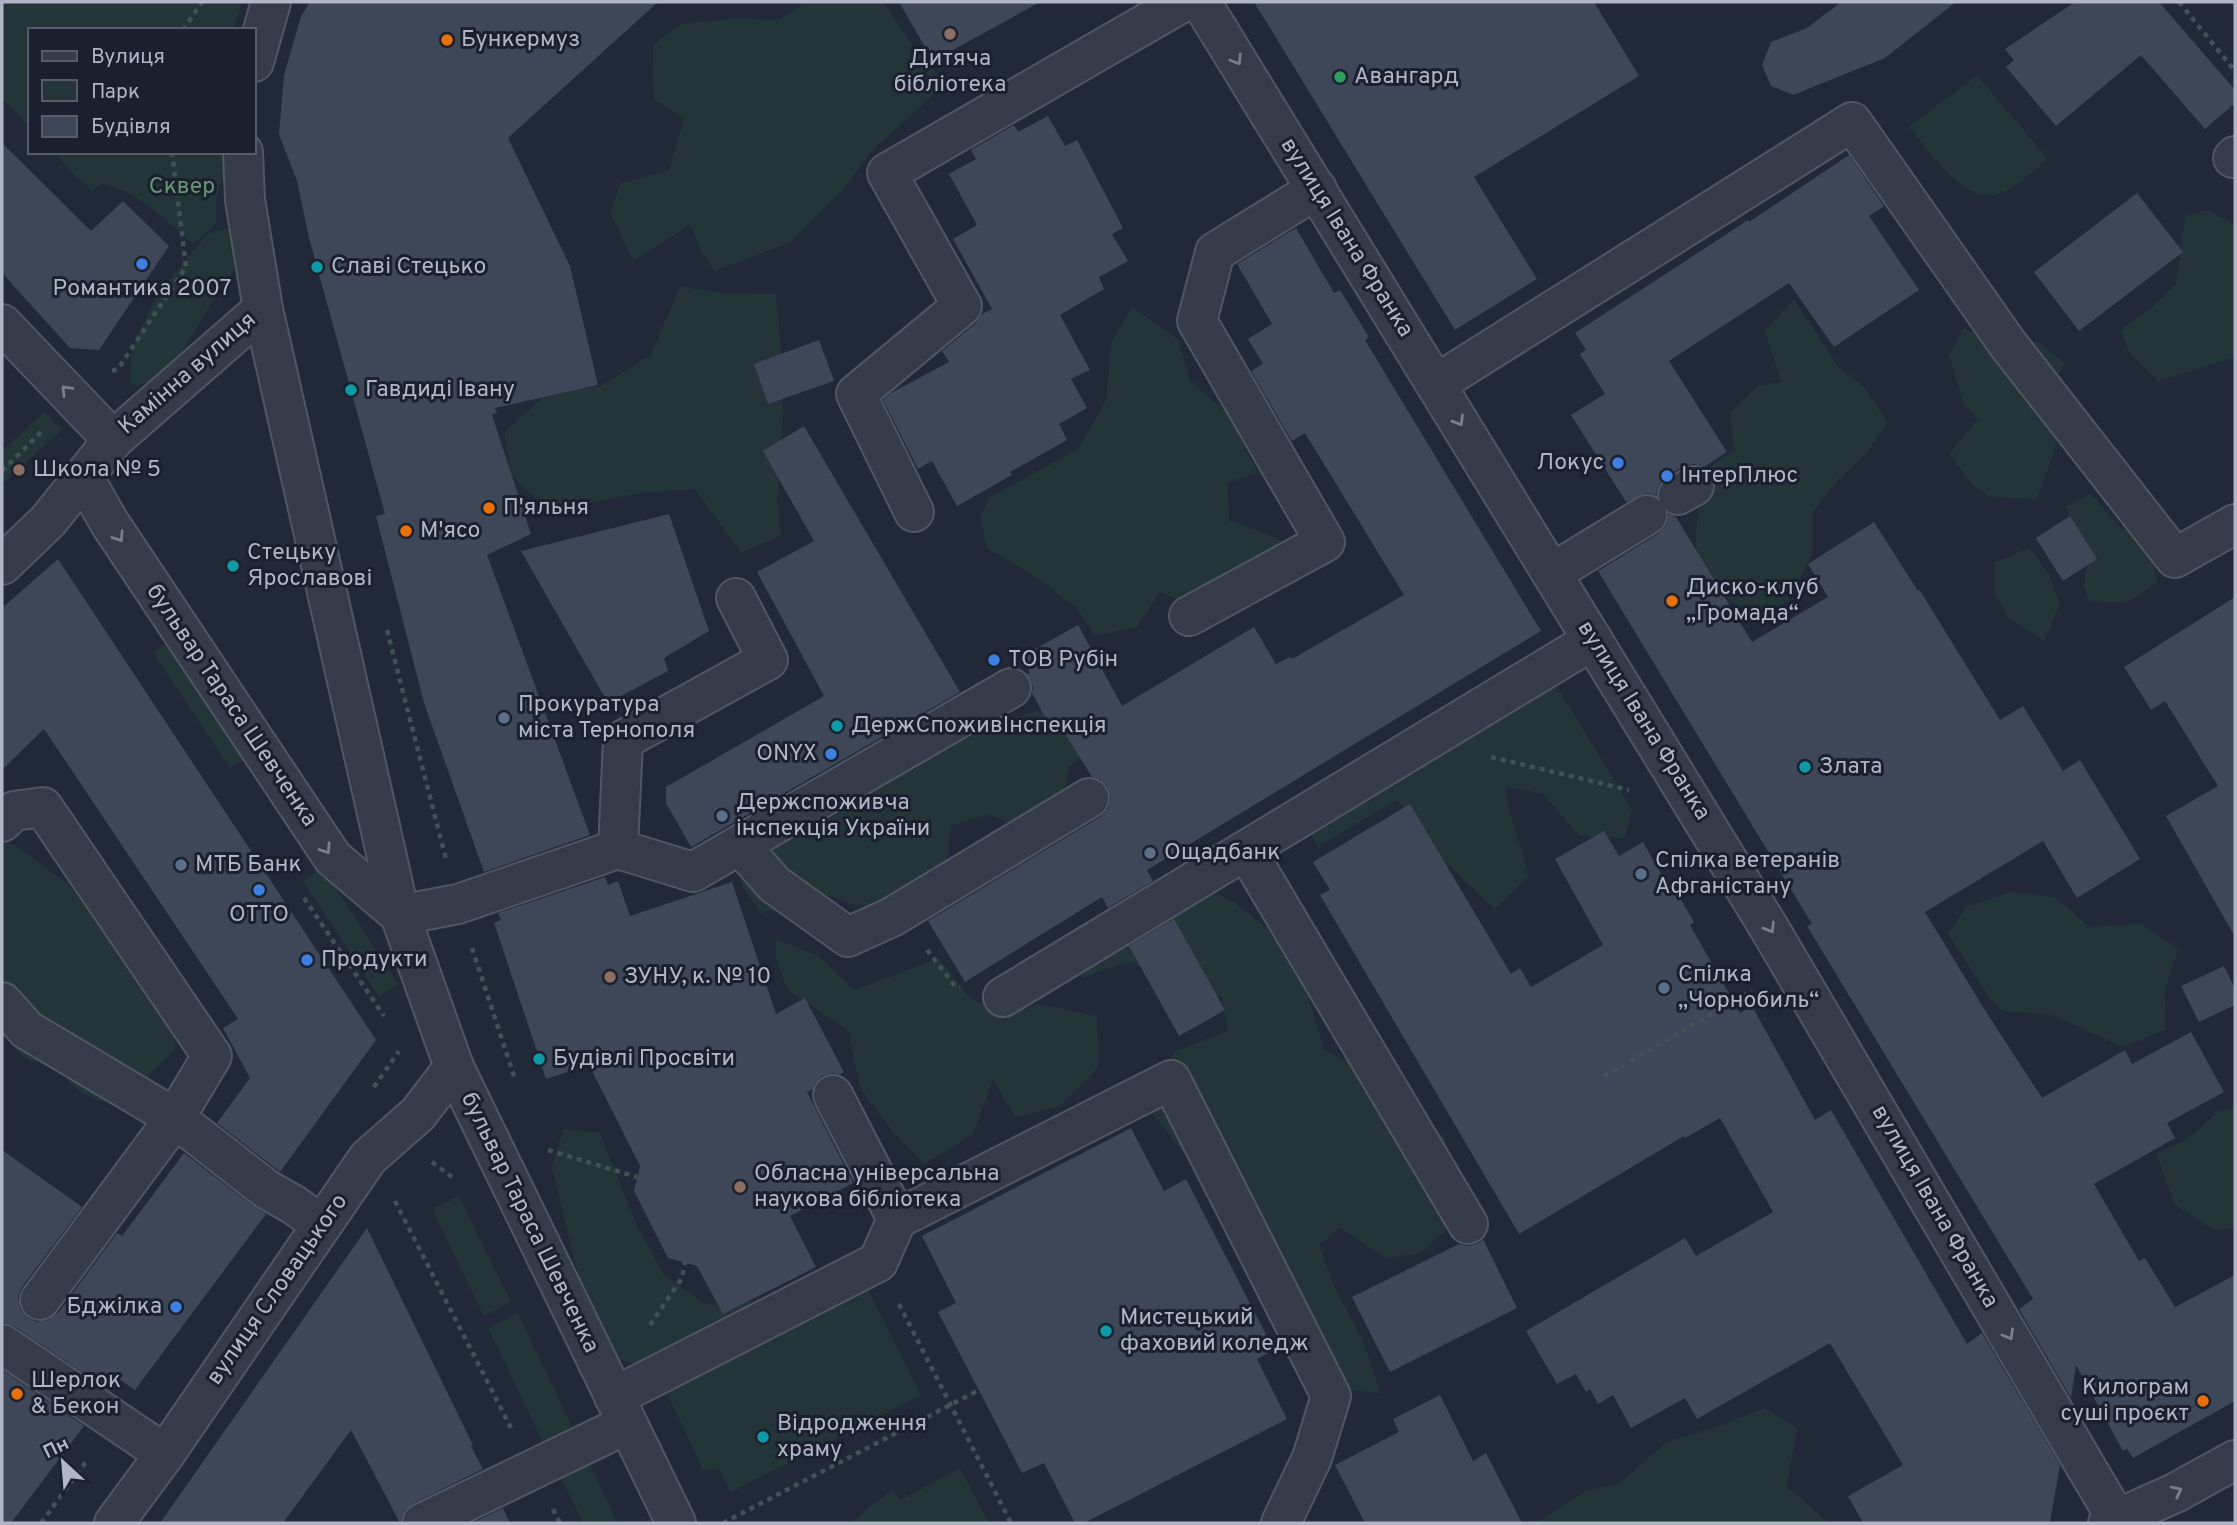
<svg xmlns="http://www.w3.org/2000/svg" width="2237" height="1525" viewBox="0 0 2237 1525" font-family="Overpass,sans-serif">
<rect width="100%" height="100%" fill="#212938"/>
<!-- green -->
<g fill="#233539">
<path d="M2 2H242L233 30H30V127L2 99Z"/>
<path d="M797 2H883L914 47 945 83 912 115 875 147 842 191 791 242 715 271 700 249 690 225 633 261 610 212 620 184 669 170 684 118 654 100 653 45 681 24 736 18 779 20 801 5Z"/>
<path d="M1977 75 2048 159C2035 169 2014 190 1999 194 1962 205 1930 151 1909 127Z"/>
<path d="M54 152H222L226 167 216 199V223L193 244C162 216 143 195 101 183L93 191 75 176Z"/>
<path d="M2209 210 2235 225V357L2159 381 2129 352 2121 330 2152 307 2176 284 2185 216Z"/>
<path d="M231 227 241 246 231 276 217 293 184 349 156 378 140 385H131L129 378 131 354 139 332 157 295 207 234Z"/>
<path d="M680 286 721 293 776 294 780 336 783 416 777 502 781 536 741 553 695 489 641 493 557 509H546L512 476 504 433 550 391 599 387 651 355Z"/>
<path d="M1794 299 1837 365 1866 389 1888 423 1866 453 1838 480 1813 512V551L1793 594 1764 623 1703 582 1695 564 1697 517 1713 464 1735 449 1729 413 1758 386 1781 382 1765 330Z"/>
<path d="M1132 307 1178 339 1190 380 1227 413 1258 473 1227 483 1229 520 1280 539 1294 556 1202 609 1160 592 1137 627 1095 636 1076 607 1034 576 986 547 981 515 990 497 1078 449 1106 400 1112 341Z"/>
<path d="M1964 328 1997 344 2039 342 2065 364 2045 390 2055 423 2056 446 2037 499 1989 497 1971 483 1949 454 1978 419 1964 405 1949 355Z"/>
<path d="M45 411 62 430 2 484V451Z"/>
<path d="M2091 494 2120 527 2150 542 2157 583 2127 603 2089 601 2084 586 2087 558 2076 538 2066 506Z"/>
<path d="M2030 548 2049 575 2060 604 2044 641 2007 616 1993 589 1994 563Z"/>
<path d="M173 639 249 756 230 768 153 652Z"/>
<path d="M1551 677 1632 809 1625 838 1580 836 1543 794 1505 787 1511 815 1529 876 1495 909 1436 853 1397 800 1317 847 1307 825Z"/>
<path d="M1103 693 1120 723 1070 766 1058 807 1040 839 990 814 951 825 947 868 910 909 855 905 827 895 761 913 743 887 733 853 911 763 1012 718Z"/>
<path d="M2 842 15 845 68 884 125 959 172 1014 176 1049 137 1087 107 1103C74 1092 72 1086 53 1058L35 1063 22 1056 2 1031Z"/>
<path d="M322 867 398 984 379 997 303 881Z"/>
<path d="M1191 880 1234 902 1295 951 1324 1050 1369 1072 1445 1138 1455 1184 1445 1231 1420 1254 1386 1258 1340 1227 1319 1245 1335 1288 1362 1339 1381 1393 1350 1390 1307 1360 1214 1191 1151 1112 1174 1052 1228 1031 1222 998 1184 979 1127 962 1081 978 1086 935Z"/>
<path d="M2010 892 2054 897 2090 927 2142 924 2178 949 2165 989 2166 1029 2123 1047 2052 1015 2002 1011 1991 1000 1948 934 1966 907Z"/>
<path d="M776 939 818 956 854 990 939 958 969 997 1004 1015 1038 1004 1097 1016 1098 1068 1059 1106 1015 1117 993 1080 973 1134 925 1164 889 1127 860 1088 848 1030 788 990 776 959Z"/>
<path d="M2235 1107V1228L2216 1231 2175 1205 2156 1154 2184 1141 2220 1111Z"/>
<path d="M563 1129 600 1133 636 1223 663 1274 705 1304 769 1301 866 1286 921 1395 731 1492 718 1468 703 1470 656 1370 617 1359 591 1330 552 1167Z"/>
<path d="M459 1196 511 1302 484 1316 432 1209Z"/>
<path d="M518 1313 573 1429 543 1442 488 1328Z"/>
<path d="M1765 1408 1797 1428 1787 1487 1829 1523H1537L1540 1520 1586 1491 1620 1483 1667 1442 1713 1428Z"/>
<path d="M589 1463 618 1523H583L561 1477Z"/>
<path d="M960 1468 989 1523H850L893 1489 900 1500Z"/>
</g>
<!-- building -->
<g fill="#3d4758">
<path d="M310 2H658L508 138 570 266 598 385 495 408 497 413 492 415 531 534 487 555 590 835 484 872 424 703 376 516 385 514 309 238 297 181 279 134 284 75 301 16Z"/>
<path d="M899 2H1040L933 61Z"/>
<path d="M1254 2H1594L1639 76 1474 177 1537 279 1455 330Z"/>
<path d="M1841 2H1956L1885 58 1793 95 1771 86 1762 65 1771 42 1807 28Z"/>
<path d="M2075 2H2159L2235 90V103L2205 129 2141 55 2056 126 2006 67 2014 60 2005 49Z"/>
<path d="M1048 116 1065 146 1077 140 1123 228 1112 234 1128 261 1099 277 1104 289 1060 315 1090 370 1071 379 1087 408 1059 424 1067 440 1010 472 1012 475 957 506 932 461 918 469 883 400 891 393 949 362 942 351 976 323 982 314 992 309 953 239 977 225 949 174 976 159 971 150 1014 125 1018 132Z"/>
<path d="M2 143 91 231 123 201 169 246 99 350 70 348 2 273Z"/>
<path d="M1849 155 1884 206 1869 216 1919 290 1834 347 1789 283 1669 361 1727 452 1704 467 1694 464 1683 467 1667 476 1659 484 1656 495 1646 493 1626 502 1571 415 1605 394 1580 354 1586 350 1575 333 1748 220 1749 222Z"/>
<path d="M2137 193 2183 252 2079 331 2034 272Z"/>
<path d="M1296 228 1334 293 1340 290 1369 337 1365 340 1541 631 1147 870 1153 881 1108 908 1102 897 965 982 928 921 1100 817 1108 809 1111 798 1107 786 1100 779 1092 777 1056 719 1048 723 1032 693 1033 687 1027 674 1030 673 1021 657 1078 625 1122 706 1254 627 1276 664 1290 657 1292 659 1404 595 1305 433 1292 441 1251 371 1263 364 1248 339 1272 324 1237 264Z"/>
<path d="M819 340 834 381 768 404 754 364Z"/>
<path d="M804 426 960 692 691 847 666 803V787L824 696 757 572 814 541 763 451Z"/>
<path d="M669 514 709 631 664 658 668 671 608 703 521 551Z"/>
<path d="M1669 514 1676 517 1752 642 1828 597 1808 564 1874 522 1918 591 1919 589 2000 720 2023 706 2063 771 2080 760 2140 859 2077 898 2043 841 1925 912 1983 1007 2042 1098 2125 1050 2132 1064 2191 1032 2224 1092 2167 1123 2175 1138 2094 1184 2139 1261 2145 1258 2175 1307 2235 1275V1401L2133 1458 2127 1449 2123 1451 2076 1365 2071 1398 2019 1309 2033 1299 1807 926 1812 924 1598 571 1658 534 1666 525Z"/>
<path d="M2070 516 2097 559 2063 581 2036 538Z"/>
<path d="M58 559 376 1040 280 1172 217 1123 250 1078 223 1028 238 1019 44 729 2 770V608Z"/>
<path d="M2235 597V937L2166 816 2218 786 2165 701 2151 710 2124 667Z"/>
<path d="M1410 804 1511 974 1520 968 1531 987 1603 945 1555 859 1604 831 1619 856 1643 842 1668 886 1672 884 1694 922 1690 925 1740 1013 1752 1006 1815 1120 1831 1110 1967 1344 1982 1333 2060 1465 2050 1523H1863L1848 1496 1903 1465 1830 1343 1697 1419 1685 1398 1631 1428 1613 1395 1598 1404 1590 1389 1586 1392 1576 1374 1557 1384 1526 1331 1685 1238 1696 1256 1773 1212 1720 1118 1685 1138 1684 1136 1519 1234 1320 895 1330 890 1313 862Z"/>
<path d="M605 877 608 885 618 881 630 916 732 882 776 1014 805 998 844 1072 839 1075 833 1073 822 1076 815 1083 813 1089 807 1092 853 1183 790 1216 816 1267 723 1314 697 1266 668 1258 634 1191 640 1166 589 1065 546 1079 494 923 501 920 498 913Z"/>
<path d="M1174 919 1225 1010 1179 1036 1129 946Z"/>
<path d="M2224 966 2235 989V1005L2199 1022 2181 986Z"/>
<path d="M1131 1128 1164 1191 1186 1179 1274 1350 1257 1359 1287 1419 1084 1523H1075L1044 1463 1022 1473 938 1312 956 1303 922 1236Z"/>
<path d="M2 1150 82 1207 22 1287 18 1297 20 1309 28 1318 37 1322 48 1320 58 1313 117 1233 122 1236 184 1153 253 1206 266 1214 135 1390 119 1379 110 1391 14 1326 2 1322Z"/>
<path d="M367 1228 473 1445 471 1446 483 1469 412 1504 404 1511 400 1523 351 1430 283 1523H160Z"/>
<path d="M1483 1239 1517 1308 1390 1372 1352 1297 1459 1244 1469 1246 1479 1243Z"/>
<path d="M2 1370 84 1426 11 1523H2Z"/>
<path d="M1440 1395 1473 1461 1486 1453 1522 1523H1365L1335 1465 1399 1432 1393 1419Z"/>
<path d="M503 1508 510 1523H472Z"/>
</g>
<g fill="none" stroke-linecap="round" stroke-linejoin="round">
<defs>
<g id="minor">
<path d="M1201 2 1768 926 2119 1523"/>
<path d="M254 62 271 2"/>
<path d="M243 152 245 200 263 309 400 915 454 1067 676 1523"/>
<path d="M2233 158 2235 156"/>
<path d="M2 324 113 440"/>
<path d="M1436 384 1852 122 2007 343 2175 558 2235 524"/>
<path d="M84 478 109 522 333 858 400 915"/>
<path d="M1678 495 1694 486"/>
<path d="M914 512 856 394 962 306 887 173 1183 2"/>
<path d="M2 565 48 521 113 440 263 309"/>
<path d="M1552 573 1647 515"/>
<path d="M1189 616 1325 542 1197 321 1215 252 1317 189"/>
<path d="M2 822 14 811 43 807 212 1056 175 1118 266 1189 294 1205 322 1225"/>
<path d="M741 846 774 884 848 937 892 917 1089 798"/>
<path d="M618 849 693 872 1011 688"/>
<path d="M1246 850 1468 1224"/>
<path d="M400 915 458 904 618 849 623 740 768 660 736 598"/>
<path d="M1003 997 1593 640"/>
<path d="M2 1002 27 1030 175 1118 40 1300"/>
<path d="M833 1095 897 1219"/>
<path d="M2 1344 165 1454"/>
<path d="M614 1397 878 1262 897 1219 1171 1080 1331 1396 1312 1458 1281 1523"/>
<path d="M114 1523 165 1454 368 1158 418 1114 454 1067"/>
<path d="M422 1523 627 1424"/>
<path d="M2108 1523 2175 1493 2235 1460"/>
</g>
</defs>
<!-- minor casing -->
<use href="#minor" stroke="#505663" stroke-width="42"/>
<!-- path -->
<g stroke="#415256" stroke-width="4.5" stroke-dasharray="5 5" stroke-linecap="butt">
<path d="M2179 2 2235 71"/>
<path d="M183 30 202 2"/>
<path d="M112 371 118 369 186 267 172 152"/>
<path d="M2 471 41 432"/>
<path d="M387 630 446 859"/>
<path d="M1491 757 1629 790"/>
<path d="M304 898 384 1016"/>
<path d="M472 948 515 1079"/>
<path d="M927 950 955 986 960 987"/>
<path d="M1604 1076 1752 991"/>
<path d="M374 1087 399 1051"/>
<path d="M548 1150 637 1177"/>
<path d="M432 1162 456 1180"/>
<path d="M395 1201 512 1430"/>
<path d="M899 1304 1011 1523"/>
<path d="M650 1325 682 1278 685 1262"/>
<path d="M553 1509 560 1523"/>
<path d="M41 1523 88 1459"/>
<path d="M723 1523 979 1390"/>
</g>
<!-- minor -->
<use href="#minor" stroke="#353b49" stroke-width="38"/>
</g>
<!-- one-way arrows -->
<defs><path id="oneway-chevron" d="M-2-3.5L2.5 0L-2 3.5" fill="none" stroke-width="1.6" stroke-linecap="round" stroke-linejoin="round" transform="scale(1.75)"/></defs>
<g stroke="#797f8d">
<use href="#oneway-chevron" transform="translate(1237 60) rotate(58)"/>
<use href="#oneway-chevron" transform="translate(66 390) rotate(-134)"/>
<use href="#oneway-chevron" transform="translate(1459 421) rotate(59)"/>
<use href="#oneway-chevron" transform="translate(119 537) rotate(56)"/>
<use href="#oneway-chevron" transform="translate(326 849) rotate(56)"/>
<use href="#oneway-chevron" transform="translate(1770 928) rotate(59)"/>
<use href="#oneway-chevron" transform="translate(2009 1335) rotate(60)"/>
<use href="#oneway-chevron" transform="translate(2177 1491) rotate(-27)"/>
</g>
<!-- markers -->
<g fill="#8d6e63" stroke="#1a202d" stroke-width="2.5">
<circle cx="950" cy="34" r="7"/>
<circle cx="19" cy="470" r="7"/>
<circle cx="610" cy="977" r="7"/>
<circle cx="740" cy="1187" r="7"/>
</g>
<g fill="#e8710a" stroke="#1a202d" stroke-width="2.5">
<circle cx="447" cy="40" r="7"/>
<circle cx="489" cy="508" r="7"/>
<circle cx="406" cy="531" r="7"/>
<circle cx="1672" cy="601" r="7"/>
<circle cx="17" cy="1394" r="7"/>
<circle cx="2203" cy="1401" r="7"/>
</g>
<circle fill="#2e9e5b" stroke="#1a202d" stroke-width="2.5" cx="1340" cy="77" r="7"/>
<g fill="#3f7fe0" stroke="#1a202d" stroke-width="2.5">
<circle cx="142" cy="264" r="7"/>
<circle cx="1618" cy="463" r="7"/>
<circle cx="1667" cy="476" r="7"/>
<circle cx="994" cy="660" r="7"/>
<circle cx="831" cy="754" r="7"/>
<circle cx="259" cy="890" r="7"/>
<circle cx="307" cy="960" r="7"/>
<circle cx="176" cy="1307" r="7"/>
</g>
<g fill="#0f9aa8" stroke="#1a202d" stroke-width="2.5">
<circle cx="317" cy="267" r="7"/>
<circle cx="351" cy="390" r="7"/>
<circle cx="233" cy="566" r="7"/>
<circle cx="837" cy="726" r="7"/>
<circle cx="1805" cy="767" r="7"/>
<circle cx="539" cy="1059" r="7"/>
<circle cx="1106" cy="1331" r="7"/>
<circle cx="763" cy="1437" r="7"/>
</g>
<g fill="#5c6f8a" stroke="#1a202d" stroke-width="2.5">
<circle cx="504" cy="718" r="7"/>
<circle cx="722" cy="816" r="7"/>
<circle cx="1150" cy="853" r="7"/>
<circle cx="181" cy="865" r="7"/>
<circle cx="1641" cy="874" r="7"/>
<circle cx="1664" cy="988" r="7"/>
</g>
<g text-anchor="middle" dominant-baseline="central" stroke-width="6" stroke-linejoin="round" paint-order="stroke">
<!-- poi labels -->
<g font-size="23" fill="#b0b6c5" stroke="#1a202d" text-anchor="start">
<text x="461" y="40">Бункермуз</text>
<text x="950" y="59" text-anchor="middle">Дитяча<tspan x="950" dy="26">бібліотека</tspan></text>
<text x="1354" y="77">Авангард</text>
<text x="331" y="267">Славі Стецько</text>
<text x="142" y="289" text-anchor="middle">Романтика 2007</text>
<text x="365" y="390">Гавдиді Івану</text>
<text x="1604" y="463" text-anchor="end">Локус</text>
<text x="33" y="470">Школа № 5</text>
<text x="1681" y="476">ІнтерПлюс</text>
<text x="503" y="508">П'яльня</text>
<text x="420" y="531">М'ясо</text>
<text x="247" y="553">Стецьку<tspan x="247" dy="26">Ярославові</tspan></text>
<text x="1686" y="588">Диско-клуб<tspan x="1686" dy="26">„Громада“</tspan></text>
<text x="1008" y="660">ТОВ Рубін</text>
<text x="518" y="705">Прокуратура<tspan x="518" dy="26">міста Тернополя</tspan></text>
<text x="851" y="726">ДержСпоживІнспекція</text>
<text x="817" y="754" text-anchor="end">ONYX</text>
<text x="1819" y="767">Злата</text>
<text x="736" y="803">Держспоживча<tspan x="736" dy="26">інспекція України</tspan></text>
<text x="1164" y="853">Ощадбанк</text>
<text x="1655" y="861">Спілка ветеранів<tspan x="1655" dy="26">Афганістану</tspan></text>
<text x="195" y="865">МТБ Банк</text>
<text x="259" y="915" text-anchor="middle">ОТТО</text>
<text x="321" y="960">Продукти</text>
<text x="1678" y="975">Спілка<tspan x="1678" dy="26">„Чорнобиль“</tspan></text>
<text x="624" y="977">ЗУНУ, к. № 10</text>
<text x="553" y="1059">Будівлі Просвіти</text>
<text x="754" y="1174">Обласна універсальна<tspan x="754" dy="26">наукова бібліотека</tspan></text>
<text x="162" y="1307" text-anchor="end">Бджілка</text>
<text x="1120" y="1318">Мистецький<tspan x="1120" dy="26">фаховий коледж</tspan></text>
<text x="31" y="1381">Шерлок<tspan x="31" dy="26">&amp; Бекон</tspan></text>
<text x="2189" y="1388" text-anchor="end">Килограм<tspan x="2189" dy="26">суші проєкт</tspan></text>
<text x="777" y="1424">Відродження<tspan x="777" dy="26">храму</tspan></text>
</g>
<!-- park labels -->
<g font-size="23" fill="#689576" stroke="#1a202d">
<text x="182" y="187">Сквер</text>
</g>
<!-- street labels -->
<g font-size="23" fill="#b0b6c5" stroke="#1a202d">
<text transform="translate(1346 238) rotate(58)">вулиця Івана Франка</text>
<text transform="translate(188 374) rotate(-41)">Камінна вулиця</text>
<text transform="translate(231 706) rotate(56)">бульвар Тараса Шевченка</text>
<text transform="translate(1643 721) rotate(58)">вулиця Івана Франка</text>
<text transform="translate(1934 1207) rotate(60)">вулиця Івана Франка</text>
<text transform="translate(529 1223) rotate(64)">бульвар Тараса Шевченка</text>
<text transform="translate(278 1290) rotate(-55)">вулиця Словацького</text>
</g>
</g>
<!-- border -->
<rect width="2237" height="1525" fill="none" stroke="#b0b6c5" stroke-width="7"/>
<!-- legend -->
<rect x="28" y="28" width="228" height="126" fill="#1a202d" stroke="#565c6a" stroke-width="2"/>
<rect x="42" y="51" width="35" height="10" fill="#353b49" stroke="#565c6a" stroke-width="2"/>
<text x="91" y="63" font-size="21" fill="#b0b6c5">Вулиця</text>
<rect x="42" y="80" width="35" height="21" fill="#233539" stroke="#565c6a" stroke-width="2"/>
<text x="91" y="98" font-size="21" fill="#b0b6c5">Парк</text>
<rect x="42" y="116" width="35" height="21" fill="#3d4758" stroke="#565c6a" stroke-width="2"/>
<text x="91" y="133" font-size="21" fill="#b0b6c5">Будівля</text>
<!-- north arrow -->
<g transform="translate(63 1462) rotate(334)" stroke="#1a202d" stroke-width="5" paint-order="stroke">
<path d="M0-5L12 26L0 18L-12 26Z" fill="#b0b6c5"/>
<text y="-10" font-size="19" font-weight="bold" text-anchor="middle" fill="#b0b6c5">Пн</text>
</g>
</svg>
